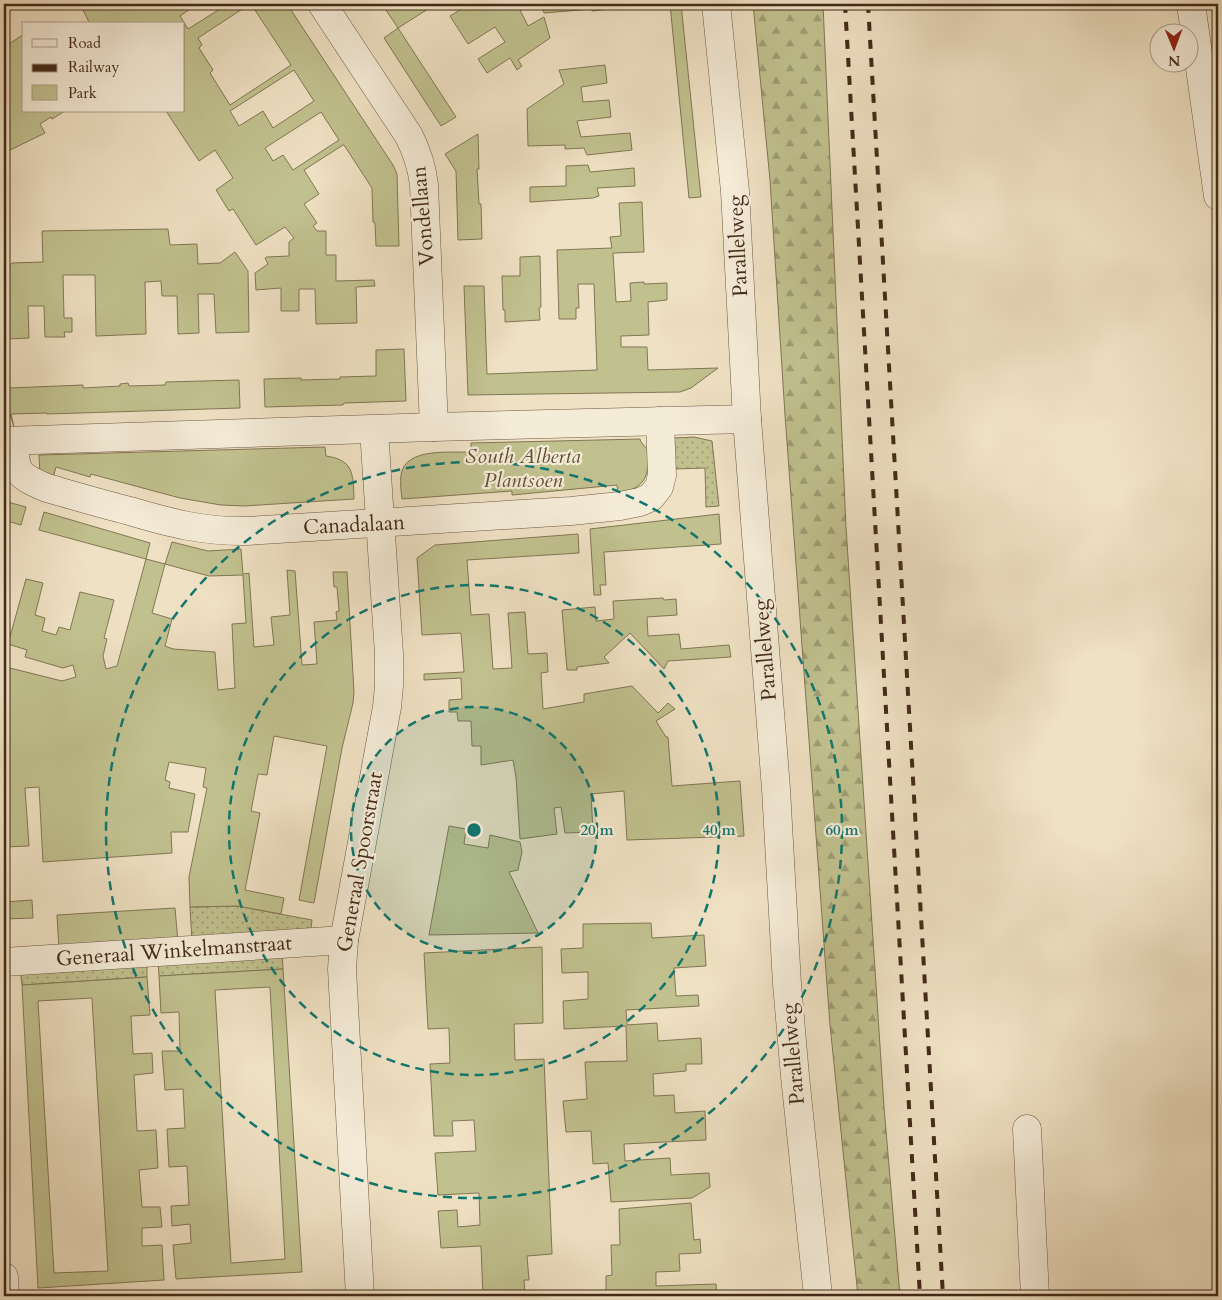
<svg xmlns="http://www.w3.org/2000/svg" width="1222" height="1300" viewBox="0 0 1222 1300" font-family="Cardo,serif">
<defs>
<pattern id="grass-dots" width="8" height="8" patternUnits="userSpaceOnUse" patternTransform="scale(1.25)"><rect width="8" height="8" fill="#c1c18f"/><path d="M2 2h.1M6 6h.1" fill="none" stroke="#9e9d74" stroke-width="1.8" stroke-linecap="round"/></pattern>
<pattern id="forest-firs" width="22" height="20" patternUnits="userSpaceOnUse" patternTransform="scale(1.25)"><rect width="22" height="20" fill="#c1c18f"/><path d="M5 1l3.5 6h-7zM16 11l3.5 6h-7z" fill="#9e9d74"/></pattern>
</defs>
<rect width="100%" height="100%" fill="#efe1c3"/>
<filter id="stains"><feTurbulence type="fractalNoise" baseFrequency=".004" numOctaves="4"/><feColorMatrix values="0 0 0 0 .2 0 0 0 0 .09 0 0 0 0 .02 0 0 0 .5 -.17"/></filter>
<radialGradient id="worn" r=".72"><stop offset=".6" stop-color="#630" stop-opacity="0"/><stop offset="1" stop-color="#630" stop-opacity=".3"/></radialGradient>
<!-- grass -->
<g fill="url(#grass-dots)" stroke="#827654">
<path d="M694 437 712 441 719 506 706 507 705 468 674 469 673 438Z"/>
<path d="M237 906 312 920 310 935 192 942 190 907Z"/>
<path d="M282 952 283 969 159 976 158 960Z"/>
<path d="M147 960V977L22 985 20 968Z"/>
</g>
<!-- forest -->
<path fill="url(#forest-firs)" stroke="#827654" d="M753 4H823L846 527 884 1107 900 1296H858L830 1025 785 415 770 180Z"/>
<!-- green -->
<g fill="#c1c18f" stroke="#827654" fill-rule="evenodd">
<path d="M80 4H190L193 7 180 16 188 29 228 4H250L198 38 202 45 199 48 213 70 210 73 230 105 291 65 251 4H287L393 165 397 174 399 246H376L375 223 373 222 372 188 344 145H343L304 170 319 194 304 204 317 223 313 226 317 231H326V255H336V281L374 280 375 286 356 287 357 323 316 324 315 289H299V311H281V288L256 290 255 273 268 264 265 258 267 257 289 256V242L294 238 285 227 256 245 233 209 229 211 216 190 233 178 215 150 199 161 166 111H184V24H90ZM294 70 314 101 273 128 263 111 239 126 230 111ZM321 112 339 140 293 170 283 155 273 161 265 148Z"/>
<path d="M382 4H436L398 28 456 117 441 126 384 38 398 28Z"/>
<path d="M463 4H519L518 6 528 26 544 17 550 38 518 60 522 66 517 70 510 58 487 73 478 59 505 42 495 27 468 44 450 16 465 7Z"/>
<path d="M542 4H610V9L592 11V9L544 13Z"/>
<path d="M670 4H681L701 197 689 198Z"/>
<path d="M24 34V111H65L52 119 51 117 40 124 45 133 4 153V43L6 46Z"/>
<path d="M605 65 607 83 581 87 583 102 609 100 611 117 577 121 581 137 630 133 632 150 587 155 584 148 565 149V145L528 146 527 109 564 84 559 70Z"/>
<path d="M478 134 479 169H477L479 204H481L482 239 458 240 456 171 445 154Z"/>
<path d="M588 165 590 172 634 168 635 186 597 188 599 196 593 198 530 202V187L566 186V166Z"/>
<path d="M642 202 644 252 613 253 616 302 631 301 630 283 644 282V284L667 283V300L648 302 649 335 621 336V347H647L648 370 718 368 691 388 680 392 468 395 464 286H484L487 374 597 370 594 284H578L579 308H576V319H559L557 250 612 248 610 237 621 236 619 203Z"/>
<path d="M168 229 170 245 197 244 198 264 220 263 235 252 248 271 249 332 216 333 214 294H198L199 333 178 334 177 296H162L161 281 145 282 146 334 96 336 95 275H63L64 318H72V332H64L65 337H45L44 306H28L29 338 7 339 5 270 12 263 43 262 42 231Z"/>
<path d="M540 256 541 307 539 308 540 320 505 322V310H503L502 276H520V257Z"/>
<path d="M404 349 406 401 344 403 343 405 265 407 264 379 301 378V380L340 379V377L376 376V350Z"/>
<path d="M239 380 240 408 47 414V413L11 414 14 427 4 396V386L9 406V388L83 385V388L120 386V384L128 383 129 386 165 385 166 382Z"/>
<path d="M640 439 641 442 648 450C648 480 647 484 618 496L617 485 512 495V491L402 499C401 491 400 482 401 475 405 447 450 453 471 452V443Z"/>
<path d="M325 447 326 456C354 460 353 474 354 499L244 506 221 505 180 498 91 474 90 477 56 467 53 478 40 475 39 455Z"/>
<path d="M4 501 26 507 21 525 4 520Z"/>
<path d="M44 512 150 543 146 559 165 564 172 542 208 551 241 549 243 574 249 573 254 647 274 645 271 617 290 615 287 570 295 571 302 665 317 664 314 622 337 620 336 612 339 611 337 587H334L333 572H347L354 692 353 703 342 748 314 903 299 900 327 746 274 736 267 775 258 774 251 811 260 813 245 890 284 898 281 914 237 906 190 907 189 877 207 788 203 787 206 768 169 762 165 780 170 782 169 788 195 794 188 832H171L172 853 43 862 39 787 25 788 29 846 4 847V675L6 667 62 681 76 677 73 665 63 668 25 657 27 650 8 644 26 579 43 583 35 615 45 618 42 631 56 635 59 627 70 630 80 592 114 600 104 638 107 639 103 656 106 669 117 666 146 559 39 530ZM165 564 209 576 243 575 246 623 232 624 235 688 218 690 215 652 173 649 165 646 172 619 152 613Z"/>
<path d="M719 514 721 544 604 552 606 585H600L601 595H594L590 529Z"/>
<path d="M578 534 579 553 467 560 471 615 489 614 493 669 512 668 508 613 525 612 528 654 547 653 548 672 541 673 543 709 584 702V694L632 686 658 713 668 703 675 709 656 721 666 737H668L672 786 740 781 744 836 627 840 624 791 591 794 593 832 565 833 561 807 554 808 557 834 520 839 516 777 513 760 481 765V746H472L471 721H458L457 712H449V700L462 699 461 678 424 680V674L464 672 461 633 422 635 417 558 435 545Z"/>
<path d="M663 598 664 600 676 599 677 615 647 617 648 636 679 634 681 649 729 645 731 657 668 661 664 669 630 633 604 657 609 663 577 667V670H567L562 610 595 607 596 621 614 619 613 601Z"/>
<path d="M449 826 466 829 464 844 488 848 490 835 520 842 522 852 518 870 509 872 538 933 429 935Z"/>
<path d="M32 900 33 918 4 919V902Z"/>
<path d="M175 908 178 942 59 949 57 915Z"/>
<path d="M651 923 652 938 704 935 706 966 674 968 676 996 698 995 699 1006 626 1010 627 1025 657 1023 658 1041 701 1038 702 1064H686V1071L653 1074 654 1096 674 1095 675 1113 705 1111 706 1140 624 1144 625 1161 670 1158 671 1175 709 1173 710 1187 692 1198 611 1202 608 1163 593 1164 591 1131 566 1132 563 1101 587 1099 585 1062 627 1061 626 1026 564 1029 563 1001 588 999V972L562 973 561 949 583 948V924Z"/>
<path d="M542 947 543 1023 514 1024 515 1060 544 1059 552 1254 527 1256 529 1280H524L525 1296H483L481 1246 441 1248 438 1211 457 1210 458 1227 480 1225 479 1193 438 1195 435 1153 476 1151 474 1120 452 1121 453 1136H434L430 1064 450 1063 449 1028 428 1029 424 953Z"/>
<path d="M283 969 302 1272 176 1279 173 1245 191 1243 190 1224 172 1226 171 1206 189 1205 187 1166 169 1167 167 1129 185 1128 183 1089 165 1090 162 1051H180L179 1012 161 1013 159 976ZM270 987 285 1259 231 1263 215 990Z"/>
<path d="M147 977 150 1015 131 1016 133 1054 152 1053 153 1073 134 1075 137 1131 156 1130 158 1168 139 1170 142 1207H160L162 1227 142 1228V1246L162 1245 164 1280 38 1288 22 985ZM92 998 108 1271 54 1273 38 1001Z"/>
<path d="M691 1203 694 1240 700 1239 701 1253 679 1254 680 1271 656 1272V1286L716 1284 717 1296H606V1276L612 1275 611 1245H620L619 1209Z"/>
</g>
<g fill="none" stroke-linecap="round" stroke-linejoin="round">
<defs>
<g id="minor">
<path d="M322 4 409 136C417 152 422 167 424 185L434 427"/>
<path d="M716 4 735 191 747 419 776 789 787 984 795 1076 818 1296"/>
<path d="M1191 4 1218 196"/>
<path d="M4 441 434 427 747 419"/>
<path d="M14 441C15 473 18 476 47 488 75 496 102 504 130 511 170 523 205 532 247 531L571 511 620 506 640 502 651 497 659 487 662 475 660 421"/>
<path d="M4 962 344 940"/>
<path d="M1027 1129 1035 1296"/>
<path d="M4 1277 5 1296"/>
<path d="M360 1296 342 969 344 940 387 707 389 686V654L374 430"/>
</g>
</defs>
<!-- minor casing -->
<use href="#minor" stroke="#6e5844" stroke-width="29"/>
<!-- minor -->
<use href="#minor" stroke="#f5ecd8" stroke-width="28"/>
<!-- rail -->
<g stroke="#432a19" stroke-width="4" stroke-dasharray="9 9" stroke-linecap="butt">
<path d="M845 4 920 1296"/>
<path d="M868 4 943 1296"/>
</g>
</g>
<!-- distance rings -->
<circle cx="474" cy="830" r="123" fill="#0f766e" fill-opacity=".12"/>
<g fill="none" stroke="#0f766e" stroke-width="2.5" stroke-dasharray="9 6">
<circle cx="474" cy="830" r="123"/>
<circle cx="474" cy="830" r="245"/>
<circle cx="474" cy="830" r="368"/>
</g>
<g text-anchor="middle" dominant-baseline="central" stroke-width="4.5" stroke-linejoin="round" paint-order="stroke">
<!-- street labels -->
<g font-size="21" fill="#432a19" stroke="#f5ecd8">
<text transform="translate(423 216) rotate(-95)">Vondellaan</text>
<text transform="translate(738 246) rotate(-93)">Parallelweg</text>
<text transform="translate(354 525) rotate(-3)">Canadalaan</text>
<text transform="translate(765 650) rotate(-95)">Parallelweg</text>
<text transform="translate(360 862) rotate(-80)">Generaal Spoorstraat</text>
<text transform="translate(174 951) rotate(-4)">Generaal Winkelmanstraat</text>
<text transform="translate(793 1054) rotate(-95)">Parallelweg</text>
</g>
<!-- park labels -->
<g font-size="21" font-style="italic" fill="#625036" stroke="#f5ecd8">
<text x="523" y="456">South Alberta<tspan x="523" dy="24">Plantsoen</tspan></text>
</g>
</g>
<circle cx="474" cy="830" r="8" fill="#0f766e" stroke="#f5ecd8" stroke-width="2.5"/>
<g font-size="15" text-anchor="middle" font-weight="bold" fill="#0f766e" stroke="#f5ecd8" stroke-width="4.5" stroke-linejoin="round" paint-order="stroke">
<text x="597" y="835">20 m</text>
<text x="719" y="835">40 m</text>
<text x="842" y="835">60 m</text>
</g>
<!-- margin -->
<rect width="1222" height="1300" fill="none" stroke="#efe1c3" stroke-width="20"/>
<rect x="5" y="5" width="1212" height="1290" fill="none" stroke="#432a19" stroke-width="2.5"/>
<rect x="10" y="10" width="1202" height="1280" fill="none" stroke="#432a19"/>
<!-- legend -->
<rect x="22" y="22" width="162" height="90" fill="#f5ecd8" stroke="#ae9e8c"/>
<rect x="32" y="39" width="25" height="8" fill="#f5ecd8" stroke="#ae9e8c"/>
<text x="68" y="48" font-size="15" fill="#432a19">Road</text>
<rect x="32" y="64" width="25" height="8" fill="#432a19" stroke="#ae9e8c"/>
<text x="68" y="72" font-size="15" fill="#432a19">Railway</text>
<rect x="32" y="85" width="25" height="15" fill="#c1c18f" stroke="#ae9e8c"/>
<text x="68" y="98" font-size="15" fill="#432a19">Park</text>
<!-- north arrow -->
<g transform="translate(1174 48) rotate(179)"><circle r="24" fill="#f5ecd8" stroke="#ae9e8c"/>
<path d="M0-4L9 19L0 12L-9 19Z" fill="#8f2418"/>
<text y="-8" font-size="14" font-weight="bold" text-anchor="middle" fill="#432a19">N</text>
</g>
<rect width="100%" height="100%" filter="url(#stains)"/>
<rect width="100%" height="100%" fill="url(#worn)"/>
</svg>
